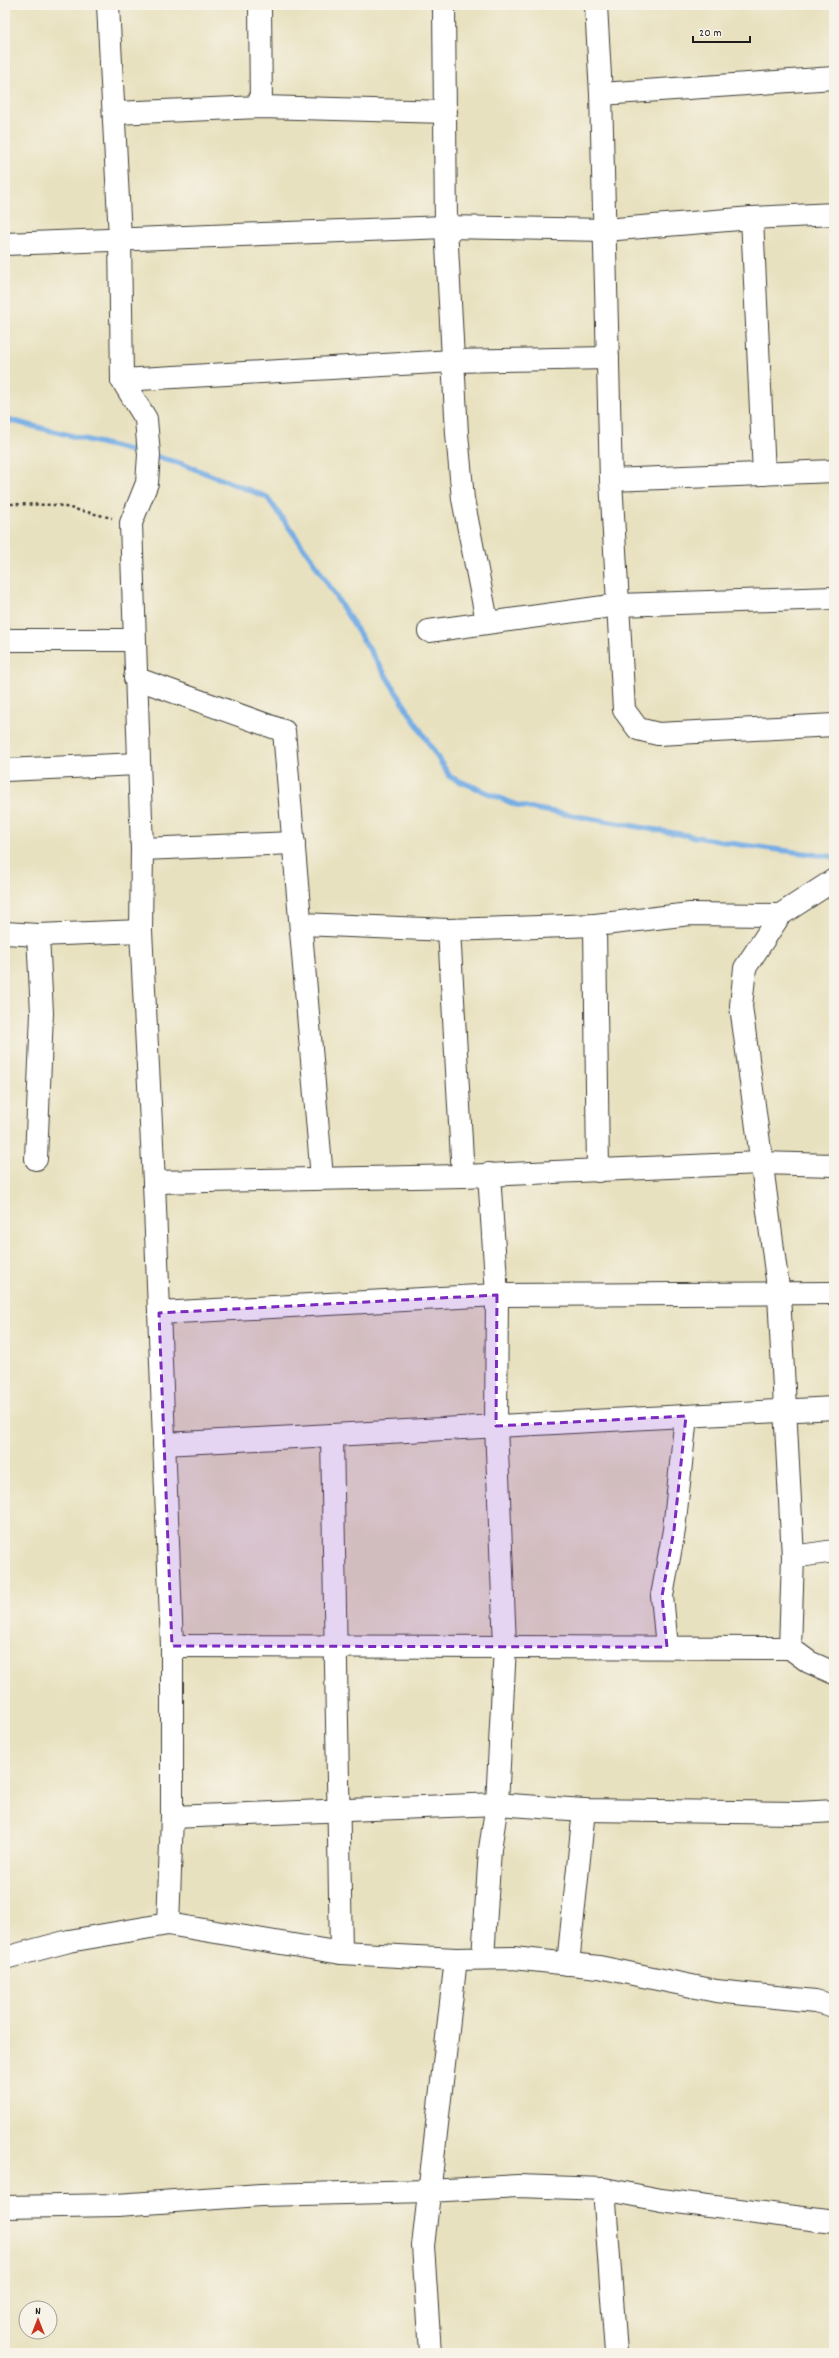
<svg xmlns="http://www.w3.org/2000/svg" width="839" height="2358" viewBox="0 0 839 2358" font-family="Dekko,sans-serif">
<rect width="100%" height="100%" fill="#f7f3e8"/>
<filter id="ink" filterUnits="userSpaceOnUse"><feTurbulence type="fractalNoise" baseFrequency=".025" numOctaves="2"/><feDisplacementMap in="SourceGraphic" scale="8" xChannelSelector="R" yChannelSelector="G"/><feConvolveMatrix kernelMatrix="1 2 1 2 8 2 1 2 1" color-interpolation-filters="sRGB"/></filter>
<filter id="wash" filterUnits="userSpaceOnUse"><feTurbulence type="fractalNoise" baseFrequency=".012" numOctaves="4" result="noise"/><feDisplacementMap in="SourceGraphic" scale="16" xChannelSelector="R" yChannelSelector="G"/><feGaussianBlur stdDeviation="0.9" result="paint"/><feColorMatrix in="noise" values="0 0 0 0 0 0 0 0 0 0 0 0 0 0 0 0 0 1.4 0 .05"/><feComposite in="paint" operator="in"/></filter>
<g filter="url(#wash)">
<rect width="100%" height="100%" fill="#e8e1bf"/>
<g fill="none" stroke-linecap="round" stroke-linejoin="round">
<!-- stream -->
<g stroke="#75ade5" stroke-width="5.5">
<path d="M5 419 144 454"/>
<path d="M153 456 182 464 267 497 314 562 450 777 519 806 742 845 834 857"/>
</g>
</g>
</g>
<g filter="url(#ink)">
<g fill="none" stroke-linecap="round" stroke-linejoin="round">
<defs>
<g id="minor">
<path d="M108 5 120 238 122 380 146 419 149 455 147 483 131 523 142 849 141 931 154 1182 172 1646V1817L168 1924"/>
<path d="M260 5 261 107"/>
<path d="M444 5 446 227 457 434 463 499 487 621"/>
<path d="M596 5 601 94 611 480 624 710 638 729 658 734 834 725"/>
<path d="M601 94 834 78"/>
<path d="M114 113 261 107 446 112"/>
<path d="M752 218 764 474"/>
<path d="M5 244 446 227 605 230 752 218 834 214"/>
<path d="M122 380 453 361 608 358"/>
<path d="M611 480 834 471"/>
<path d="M429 631 618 605 834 598"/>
<path d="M5 640H133"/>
<path d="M135 678 284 731 322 1178"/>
<path d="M5 770 138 764"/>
<path d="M142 849 294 843"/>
<path d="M301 924 449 930 595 925 690 914 780 915"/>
<path d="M595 925 598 1171"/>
<path d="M449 930 463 1176"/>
<path d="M5 933 38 935 141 931"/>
<path d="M36 1159 42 1013 38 935"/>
<path d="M154 1182 463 1176 760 1163 834 1165"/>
<path d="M159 1313 497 1295 834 1293"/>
<path d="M332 1435 341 1953"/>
<path d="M164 1444 834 1408"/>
<path d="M793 1557 834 1551"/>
<path d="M172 1646 790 1648 809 1662 834 1673"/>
<path d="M667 1647 662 1596 674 1530 686 1416"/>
<path d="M790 1648 793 1557 779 1295 741 1006 745 968 780 915 834 880"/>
<path d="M172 1817 497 1804 584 1810 798 1813 834 1811"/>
<path d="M5 1958 69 1941 168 1924 341 1953 456 1959 513 1958 599 1967 716 1991 815 2001 834 2006"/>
<path d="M483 1958 490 1849 497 1804 505 1646 496 1426 497 1295 489 1174"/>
<path d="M568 1964 584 1810"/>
<path d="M604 2189 616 2353"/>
<path d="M5 2207 117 2205 261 2195 429 2191 518 2186 604 2189 661 2200 834 2222"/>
<path d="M430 2353 423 2246 456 1959"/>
</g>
</defs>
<!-- minor casing -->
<use href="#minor" stroke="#3b3a34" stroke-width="24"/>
<!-- path -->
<path stroke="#3b3a34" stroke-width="2.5" stroke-dasharray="3 3" stroke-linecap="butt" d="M5 506 11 504 57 505 112 518"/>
<!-- minor -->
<use href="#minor" stroke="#fff" stroke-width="22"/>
</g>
</g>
<!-- marked area -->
<path fill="#7b2cbf" fill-opacity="0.2" stroke="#7b2cbf" stroke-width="3" stroke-dasharray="8 5" stroke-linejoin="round" d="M497 1295 496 1426 686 1416 674 1530 662 1596 667 1647 172 1646 159 1313Z"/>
<!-- margin -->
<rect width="839" height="2358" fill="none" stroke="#f7f3e8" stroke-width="20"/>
<!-- north arrow -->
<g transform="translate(38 2320)"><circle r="19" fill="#f7f3e8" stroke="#9f9d96"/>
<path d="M0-3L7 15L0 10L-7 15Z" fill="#c8321e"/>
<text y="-6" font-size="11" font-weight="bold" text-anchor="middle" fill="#1c1c1c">N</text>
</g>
<!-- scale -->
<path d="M693 36v6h57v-6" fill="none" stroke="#1c1c1c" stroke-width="2"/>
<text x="699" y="36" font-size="12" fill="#1c1c1c" stroke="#f7f3e8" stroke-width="3" paint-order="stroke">20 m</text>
</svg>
